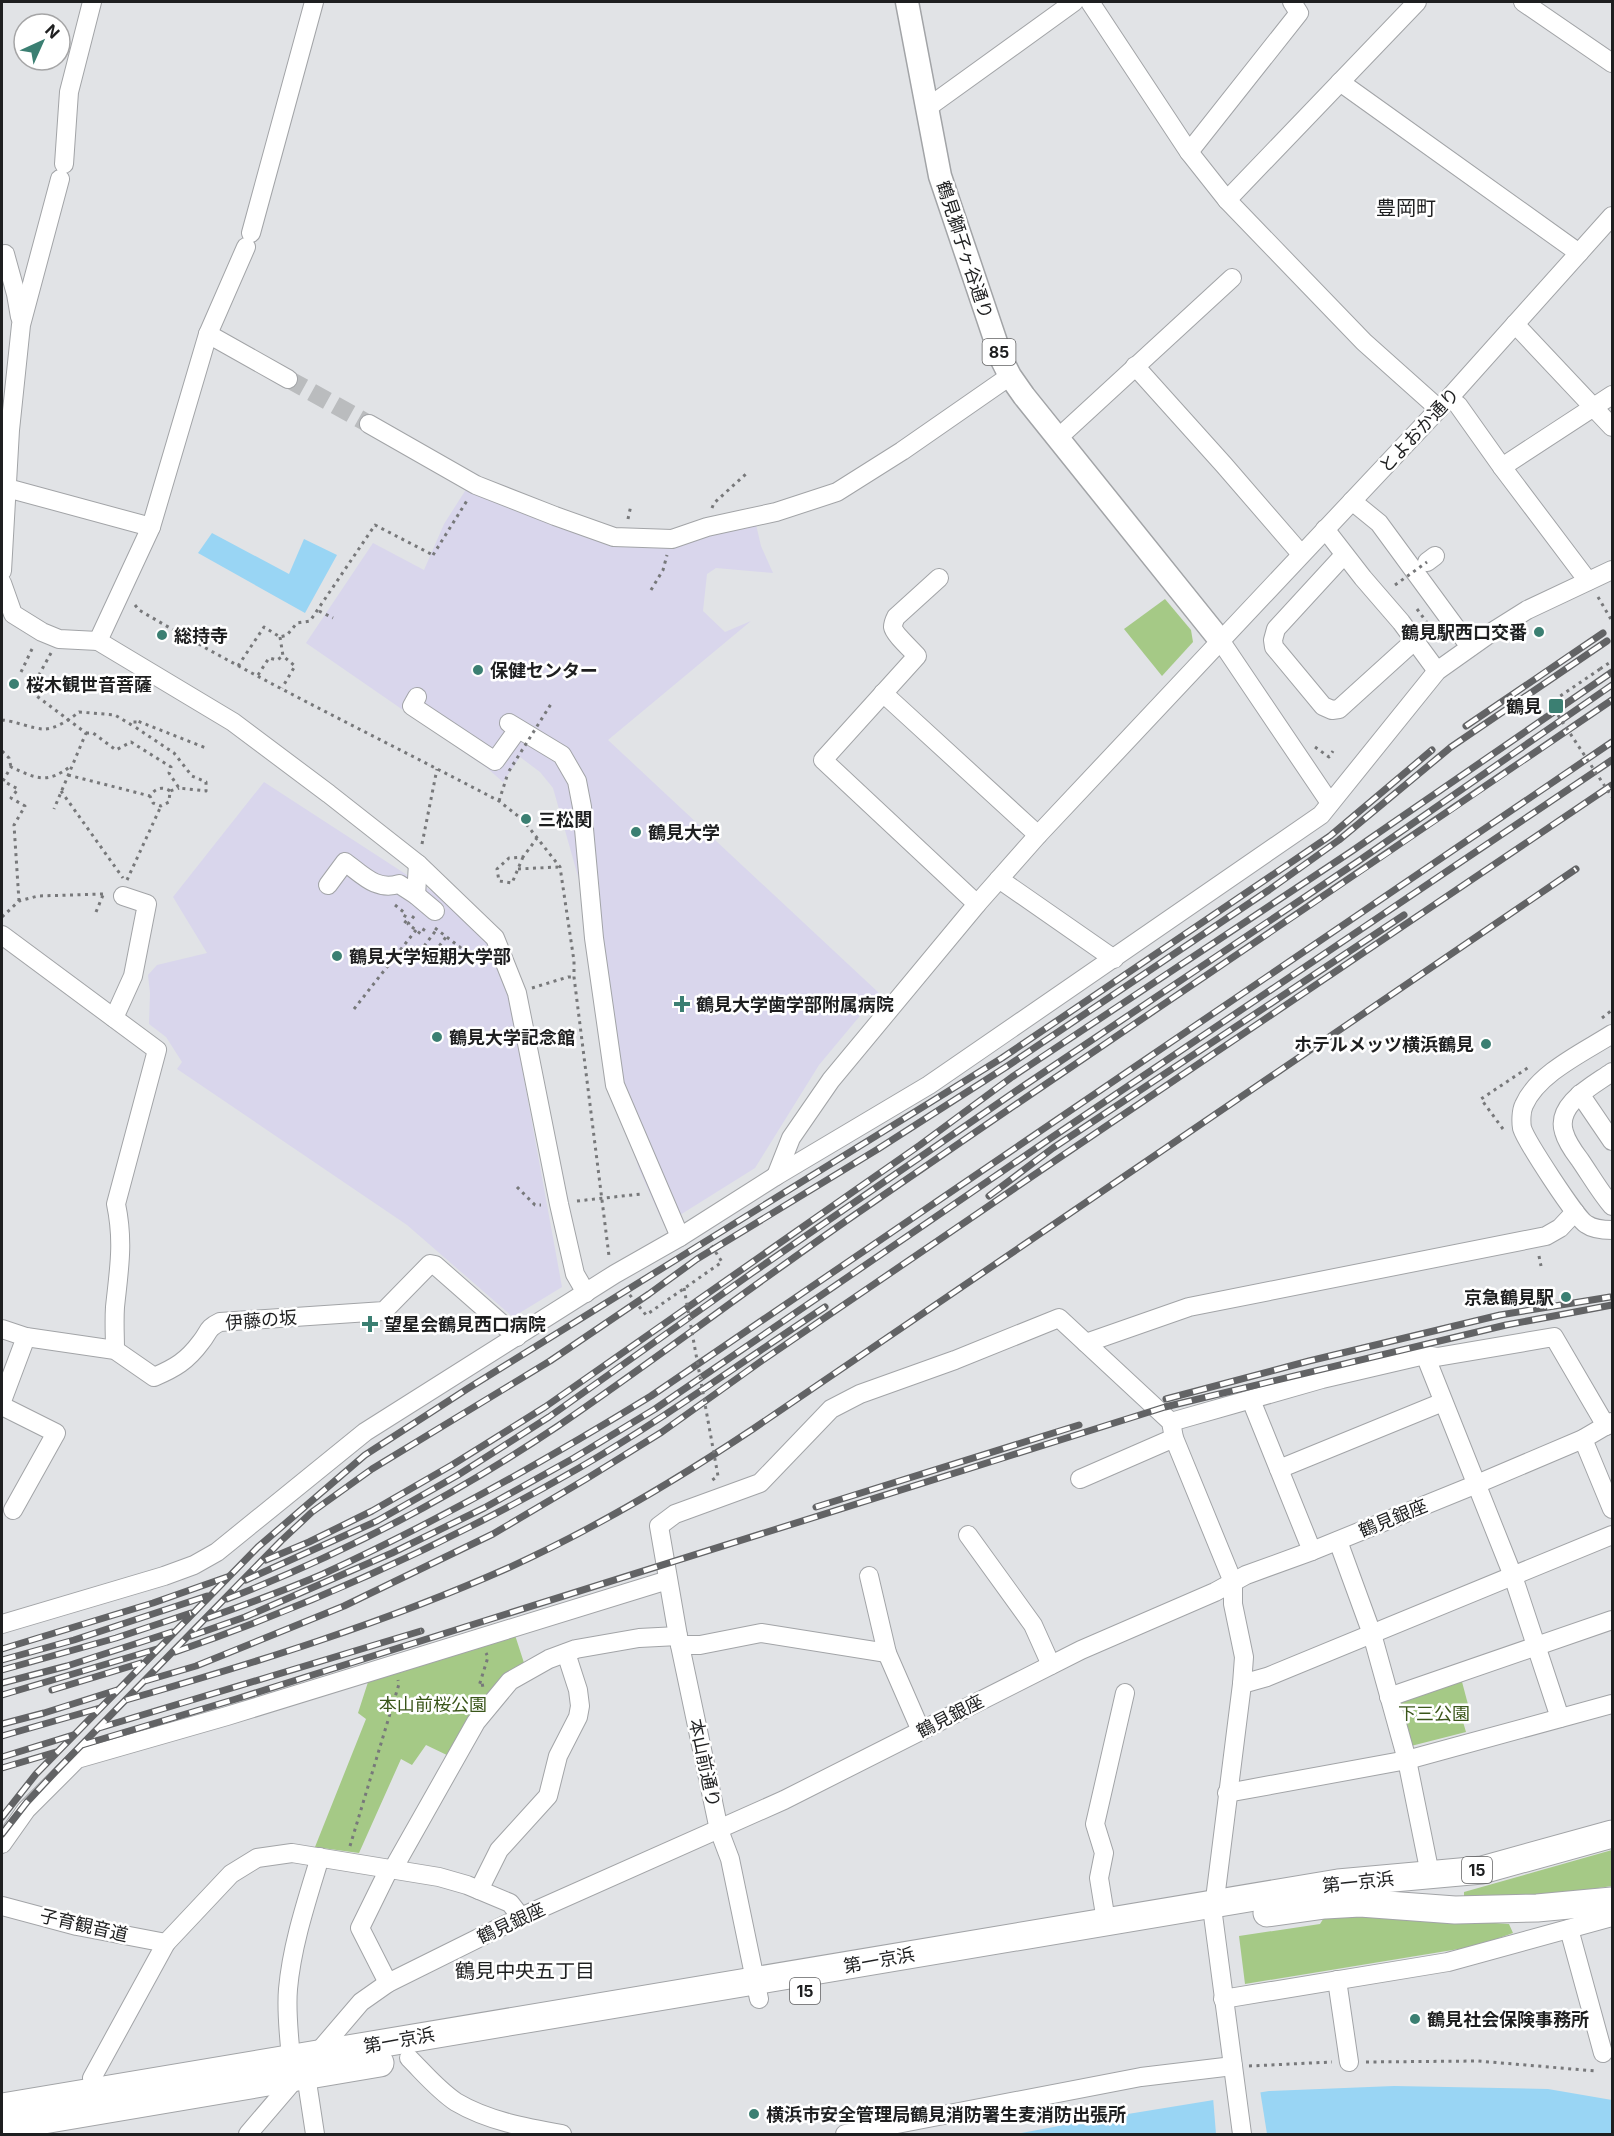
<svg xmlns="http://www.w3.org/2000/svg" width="1614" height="2136" viewBox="0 0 1614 2136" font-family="Inter,'Noto Sans JP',sans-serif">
<rect width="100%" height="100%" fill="#e1e3e6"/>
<!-- education -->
<g fill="#d9d6ec">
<path d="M471 486 630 545 755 520 761 546 773 573 716 568 707 574 703 611 725 632 751 621 608 740 879 993 819 1065 755 1168 664 1225 639 1169 609 1071 581 887 553 788 540 772 520 757 503 782 487 768 306 643 373 543 424 570 444 524 465 491Z"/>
<path d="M264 782 444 899 483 935 501 967 508 991 562 1287 513 1317 407 1225 177 1069 182 1062 166 1037 149 1024 150 993 148 975 157 965 207 953 173 897Z"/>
</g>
<!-- green -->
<g fill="#a5c986">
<path d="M1165 599 1191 630 1193 642 1162 676 1124 629Z"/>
<path d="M514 1632 525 1666 451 1757 426 1745 412 1765 401 1759 359 1853 315 1847 366 1719 358 1713 369 1679Z"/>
<path d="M1461 1678 1470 1712 1461 1715 1466 1732 1411 1746 1397 1698Z"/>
<path d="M1612 1850V1886L1536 1897 1464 1898V1892Z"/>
<path d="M1381 1915 1509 1924 1513 1933 1477 1946 1245 1984 1239 1936 1320 1924 1325 1916Z"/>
</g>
<!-- water -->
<g fill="#99d5f4">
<path d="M212 533 289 574 304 539 337 555 305 613 198 553Z"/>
<path d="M1394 2086 1548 2089 1612 2100V2134H1016L1091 2120 1269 2091Z"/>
</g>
<!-- pier -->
<path fill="#e1e3e6" d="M1260 2090 1267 2134H1216L1213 2097Z"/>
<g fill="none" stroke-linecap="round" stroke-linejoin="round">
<!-- minor-tunnel -->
<path stroke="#babcbe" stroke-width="18" stroke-dasharray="18 9" stroke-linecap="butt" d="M288 379 369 424"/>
<defs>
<g id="minor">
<path d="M1090 2 1189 152 1299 13 1292 2"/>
<path d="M1523 2 1612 63"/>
<path d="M1340 82 1579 253"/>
<path d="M927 108 1074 2"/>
<path d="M1189 152 1227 200 1364 342 1439 409"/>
<path d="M64 164 69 92 92 2"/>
<path d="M1227 200 1417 2"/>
<path d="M251 233 314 2"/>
<path d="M5 254 16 294 20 317"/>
<path d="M1515 324 1612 427"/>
<path d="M208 334 288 379"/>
<path d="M1135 366 1224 465 1301 554"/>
<path d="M1458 405 1502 467 1588 581"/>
<path d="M369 424 476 485 555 516 614 537 672 539 707 527 776 512 837 492 902 451 1010 376"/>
<path d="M1058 438 1232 278"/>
<path d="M1502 467 1612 395"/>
<path d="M7 488 151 527"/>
<path d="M1352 501 1379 523 1470 647"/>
<path d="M1325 529 1363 578 1401 622 1437 671"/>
<path d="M1344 555 1276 629 1273 640 1274 647 1323 706 1332 710 1339 709 1413 642"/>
<path d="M1427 562 1435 556"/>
<path d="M2 571 10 430 21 325 60 179"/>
<path d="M939 578 896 617C895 619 893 624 893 627 894 634 912 650 917 656L823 760 977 904"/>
<path d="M2 583 13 614 42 632 59 639 98 641 233 722 329 794 418 864 495 938 517 993 559 1204 575 1274 586 1293"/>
<path d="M1220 640 1330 803"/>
<path d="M98 641 151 527 208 334 246 247"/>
<path d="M883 693 1038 835"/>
<path d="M417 697 412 706 495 761 518 729"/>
<path d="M509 723 562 755 577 781 582 807 594 938 615 1085 680 1237"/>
<path d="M999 879 1114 959"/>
<path d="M328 885 345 862C363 875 376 891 399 884L416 895 418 864"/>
<path d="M416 895 435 911"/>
<path d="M2 935 157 1050 116 1204C124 1242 119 1269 115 1307 114 1322 115 1336 115 1350"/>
<path d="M114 1018 133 976 147 904 123 896"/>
<path d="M1612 1034C1584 1052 1538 1073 1524 1105 1521 1111 1521 1122 1522 1128 1526 1141 1576 1218 1586 1224 1593 1229 1604 1230 1612 1230"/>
<path d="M1612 1072C1594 1085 1555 1104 1564 1132 1567 1143 1574 1152 1580 1160 1591 1176 1600 1192 1612 1206"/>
<path d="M1580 1094 1612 1141"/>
<path d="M776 1176 791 1138 831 1080 977 904 1038 835 1450 397 1612 216"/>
<path d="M2 1329 26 1337 115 1350 154 1377C175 1368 187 1361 201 1342 209 1332 207 1328 220 1322L384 1311 430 1264 435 1265 517 1337"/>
<path d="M1086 1343 1189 1307 1546 1236 1560 1228 1575 1212"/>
<path d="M1425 1355 1513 1576 1560 1718"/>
<path d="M1251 1400 1312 1551"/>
<path d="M2 1401 26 1337"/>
<path d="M2 1406 56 1433 13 1510"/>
<path d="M1171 1422 1322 1379 1425 1355 1437 1357 1554 1337 1606 1426"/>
<path d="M1583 1439 1612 1509"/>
<path d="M1279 1469 1443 1402"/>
<path d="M1080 1479 1174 1438"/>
<path d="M968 1535 1033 1625 1051 1665"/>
<path d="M1338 1541 1372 1634 1407 1760 1430 1874"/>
<path d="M869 1576 887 1653 921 1731"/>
<path d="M2 1624 164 1576 194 1565 217 1552 365 1432 615 1274 680 1237 776 1176 929 1085 1321 815 1437 671 1492 632 1527 610 1612 570"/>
<path d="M680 1645H700L761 1633 887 1653"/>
<path d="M1242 1684 1267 1677 1612 1535"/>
<path d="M1389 1697 1612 1620"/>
<path d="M1227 1793 1407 1760 1612 1704"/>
<path d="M2 1844 26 1810 77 1759 227 1716 668 1580"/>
<path d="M393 1869 476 1722 510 1681 549 1659 576 1649 639 1638 678 1636"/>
<path d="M479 1890 499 1850 548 1796 558 1756 578 1717 580 1706 578 1690 566 1653"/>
<path d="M2 1906 77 1926 166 1943"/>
<path d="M1106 1921 1099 1878 1104 1853 1095 1824 1125 1693"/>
<path d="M1569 1929 1603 2053"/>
<path d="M1337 1980 1349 2062"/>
<path d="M388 1983 360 1928 389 1869"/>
<path d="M759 1999 730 1859 719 1830 678 1636 659 1526 675 1514 760 1483 831 1409 860 1394 955 1360 1059 1318 1171 1422 1174 1438 1233 1582V1604L1244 1657 1242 1684 1213 1915 1242 2134"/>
<path d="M1223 1999 1448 1962 1612 1917"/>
<path d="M291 2058C289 2035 286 2012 288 1989 292 1944 307 1900 320 1857"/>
<path d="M409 2058C424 2073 438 2090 456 2102 488 2121 527 2128 562 2134"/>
<path d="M310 2067 306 2075 315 2134"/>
<path d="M94 2091 92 2078 166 1943 231 1874 257 1858 292 1853 439 1877 467 1885 510 1903 521 1917"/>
<path d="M248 2134 361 2002 388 1983 521 1917 784 1800 1081 1650 1215 1592 1246 1575 1312 1551 1477 1484 1583 1439 1612 1422"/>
<path d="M845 2134 1141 2077 1233 2066"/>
</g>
<path id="major" d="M907 2 940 176 1002 360 1010 376 1024 396 1220 640"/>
<g id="highway">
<path d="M1267 1913 1325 1905 1360 1903 1455 1910 1537 1908 1612 1901"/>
<path d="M2 2107 1338 1883 1482 1870 1612 1834"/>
<path d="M2 2127 380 2063"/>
</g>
</defs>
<!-- minor casing -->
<use href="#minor" stroke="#a2a4a7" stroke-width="20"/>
<!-- major casing -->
<use href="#major" stroke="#a2a4a7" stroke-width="25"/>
<!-- highway casing -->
<use href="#highway" stroke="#a2a4a7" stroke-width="29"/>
<!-- path -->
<g stroke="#77787a" stroke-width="3" stroke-dasharray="3 4.5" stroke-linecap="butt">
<path d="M712 508 714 503 746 474"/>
<path d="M628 519 631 505"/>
<path d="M433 555 468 499"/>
<path d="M651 590 663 570 667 555"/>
<path d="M1598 597 1612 621"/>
<path d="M135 605 139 610C256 679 379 738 499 801L523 820 560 867 574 961V977L609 1256"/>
<path d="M1417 609 1439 639"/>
<path d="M319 611 333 618"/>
<path d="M280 637 283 656 295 666 282 688"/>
<path d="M51 653 30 691 86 733 54 809"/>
<path d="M238 666 264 627 280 637 287 635 297 623 310 621 375 525 433 555"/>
<path d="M1600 669 1612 661"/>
<path d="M21 672 33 647"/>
<path d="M258 675 269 658 277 660 283 656"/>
<path d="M2 720C15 721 33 729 44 729 56 729 70 719 79 712L115 715 135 727"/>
<path d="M86 733H93L116 750 131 742 171 767 169 773 179 788 206 791V782L192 776 174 753 135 727V720L206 748"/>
<path d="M1315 747 1329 757 1333 751"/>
<path d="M2 751 9 758 11 767"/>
<path d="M68 775 150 796"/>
<path d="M61 791 123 878"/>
<path d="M170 791C163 786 155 788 150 796L153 803 161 806 169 802 170 791 179 788"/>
<path d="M499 801 508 773"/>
<path d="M422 844 437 769"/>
<path d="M523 857 512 883 499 881 497 869 509 858 523 857 537 838"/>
<path d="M518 869 558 867"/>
<path d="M127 880 161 806"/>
<path d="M19 901 14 825 25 806 11 798 18 789 3 781 11 767C37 779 47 784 71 766"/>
<path d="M395 905 406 914 403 920 408 924"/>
<path d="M96 912 103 895"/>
<path d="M414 916 408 924 421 934 426 926"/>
<path d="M2 917 19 901 38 896 104 894"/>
<path d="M435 928 487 968"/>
<path d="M415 958 437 929"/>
<path d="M426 964 446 937"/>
<path d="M532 988 568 977H574"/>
<path d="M354 1009 416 930"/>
<path d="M1602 1018 1612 1010"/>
<path d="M1503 1129 1481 1099 1529 1067"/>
<path d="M517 1187 535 1205H541"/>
<path d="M577 1201 641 1194"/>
<path d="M1539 1256 1541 1266"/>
<path d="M625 1289 646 1315 722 1262 708 1240"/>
<path d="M484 1685 479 1686 488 1657 486 1653"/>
<path d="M350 1846 399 1684 398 1680"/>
<path d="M1366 2062 1478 2061 1596 2071"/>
<path d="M1249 2066 1332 2062"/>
</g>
<!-- minor -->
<use href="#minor" stroke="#fff" stroke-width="18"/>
<!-- major -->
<use href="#major" stroke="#fff" stroke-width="22"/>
<!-- highway -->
<use href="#highway" stroke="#fff" stroke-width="27"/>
<defs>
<g id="rail">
<path d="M1466 726 1603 633"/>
<path d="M989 1196 1053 1148 1404 915"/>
<path d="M1166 1399 1309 1361 1500 1315 1610 1297"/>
<path d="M816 1507 1079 1425"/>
<path d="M266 1560 309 1542 372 1511 452 1465 545 1407 920 1145 1012 1077 1352 851 1612 672"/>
<path d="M246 1580 377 1521 458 1475 549 1417 752 1273 1019 1089 1360 860 1612 685"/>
<path d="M227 1599C343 1554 455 1495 558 1426 659 1357 756 1283 856 1214 1107 1041 1361 872 1612 700"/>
<path d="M208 1618C247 1604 286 1590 323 1574 436 1522 545 1461 651 1396L1612 742"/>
<path d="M191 1636 245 1617 392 1553 484 1508 574 1458 655 1409 1048 1140 1612 760"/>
<path d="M2 1649 153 1603 227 1577"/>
<path d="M175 1652C316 1603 450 1542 579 1468 664 1419 743 1361 825 1307"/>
<path d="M2 1660 74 1640 207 1596"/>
<path d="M2 1670 116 1638 191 1613"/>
<path d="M145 1681 196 1666 344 1606 493 1534 586 1479 662 1432 760 1362 1059 1158 1612 785"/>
<path d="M2 1683 67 1666 172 1632"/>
<path d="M52 1690 141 1663"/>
<path d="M2 1695 157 1649"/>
<path d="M126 1700C255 1663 384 1623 508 1568 594 1529 675 1481 753 1429L1576 869"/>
<path d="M2 1724 44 1713 117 1690"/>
<path d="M99 1728 421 1631"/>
<path d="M2 1736 100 1708"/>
<path d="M82 1745 236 1699 1165 1407 1506 1325 1612 1305"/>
<path d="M2 1757 73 1735"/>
<path d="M2 1768 56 1752"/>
<path d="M2 1817 36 1774 258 1547 365 1455 467 1389 1002 1058 1330 836 1432 750"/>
<path d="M2 1834 27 1802 58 1769 281 1541 312 1512 372 1469 550 1361 649 1294 697 1259 878 1149 1006 1067 1269 890 1339 840 1451 747 1607 641"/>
</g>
</defs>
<!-- rail casing -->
<use href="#rail" stroke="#626365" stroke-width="7"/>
<!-- rail -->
<use href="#rail" stroke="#fff" stroke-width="4.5" stroke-dasharray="14" stroke-linecap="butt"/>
<!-- path-bridge -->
<g stroke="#77787a" stroke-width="3" stroke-dasharray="3 4.5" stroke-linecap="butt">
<path d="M1395 585 1427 562"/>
<path d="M1600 669 1550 703 1612 797"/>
<path d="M509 771 551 704"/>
<path d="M684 1288 718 1476 711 1481"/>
</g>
</g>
<!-- markers -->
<g fill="#3b7f72" stroke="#fff" stroke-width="2">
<circle cx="1539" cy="632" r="6"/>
<circle cx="162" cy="635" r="6"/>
<circle cx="478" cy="670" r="6"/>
<circle cx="14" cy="684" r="6"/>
<rect x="1548" y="698" width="16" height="16" rx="3"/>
<circle cx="526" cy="819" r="6"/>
<circle cx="636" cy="832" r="6"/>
<circle cx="337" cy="956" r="6"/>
<path d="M679 995h6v6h6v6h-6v6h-6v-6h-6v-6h6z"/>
<circle cx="437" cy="1037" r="6"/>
<circle cx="1486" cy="1044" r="6"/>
<circle cx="1566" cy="1297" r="6"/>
<path d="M367 1315h6v6h6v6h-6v6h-6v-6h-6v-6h6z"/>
<circle cx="1415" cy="2019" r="6"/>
<circle cx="754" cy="2114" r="6"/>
</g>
<g text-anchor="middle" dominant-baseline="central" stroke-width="5" stroke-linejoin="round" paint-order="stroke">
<!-- shield labels -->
<g fill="#fff" stroke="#626263" stroke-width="1.5">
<rect x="982.5" y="339" width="33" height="26" rx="4.5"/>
<rect x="1462" y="1857" width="30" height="26" rx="4.5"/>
<rect x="790" y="1978" width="30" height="26" rx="4.5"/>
</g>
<g font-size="16" font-weight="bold" fill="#1e1f20">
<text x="999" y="352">85</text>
<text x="1477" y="1870">15</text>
<text x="805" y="1991">15</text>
</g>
<!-- street labels -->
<g font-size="18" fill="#1e1f20" stroke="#fff">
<text transform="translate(965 250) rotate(72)">鶴見獅子ヶ谷通り</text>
<text transform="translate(1419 430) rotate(-47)">とよおか通り</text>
<text transform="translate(261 1320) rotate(-5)">伊藤の坂</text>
<text transform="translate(1393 1518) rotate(-22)">鶴見銀座</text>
<text transform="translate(950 1716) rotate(-27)">鶴見銀座</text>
<text transform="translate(705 1763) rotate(78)">本山前通り</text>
<text transform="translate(1358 1882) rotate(-6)">第一京浜</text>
<text transform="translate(511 1923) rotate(-25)">鶴見銀座</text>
<text transform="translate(84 1925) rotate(13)">子育観音道</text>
<text transform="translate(879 1960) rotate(-10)">第一京浜</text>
<text transform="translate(399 2040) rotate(-10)">第一京浜</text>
</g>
<!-- poi labels -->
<g font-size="18" font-weight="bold" fill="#1e1f20" stroke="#fff" text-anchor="start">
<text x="1527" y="632" text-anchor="end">鶴見駅西口交番</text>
<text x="174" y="635">総持寺</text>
<text x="490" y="670">保健センター</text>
<text x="26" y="684">桜木観世音菩薩</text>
<text x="1542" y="706" text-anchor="end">鶴見</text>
<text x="538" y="819">三松関</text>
<text x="648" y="832">鶴見大学</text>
<text x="349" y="956">鶴見大学短期大学部</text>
<text x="696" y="1004">鶴見大学歯学部附属病院</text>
<text x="449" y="1037">鶴見大学記念館</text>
<text x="1474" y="1044" text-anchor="end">ホテルメッツ横浜鶴見</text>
<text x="1554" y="1297" text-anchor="end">京急鶴見駅</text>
<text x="384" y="1324">望星会鶴見西口病院</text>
<text x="1427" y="2019">鶴見社会保険事務所</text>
<text x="766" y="2114">横浜市安全管理局鶴見消防署生麦消防出張所</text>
</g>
<!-- park labels -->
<g font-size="18" fill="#3a561a" stroke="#fff">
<text x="433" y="1704">本山前桜公園</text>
<text x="1434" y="1713">下三公園</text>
</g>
<!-- neighbourhood labels -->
<g font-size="20" fill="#1e1f20" stroke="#fff">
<text x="1406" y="208">豊岡町</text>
<text x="525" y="1971">鶴見中央五丁目</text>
</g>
</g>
<!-- border -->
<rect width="1614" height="2136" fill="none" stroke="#1e1f20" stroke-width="6"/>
<!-- north arrow -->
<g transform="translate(42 42) rotate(45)"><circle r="28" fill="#ffffff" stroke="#a5a5a6" stroke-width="1.5"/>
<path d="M0-4.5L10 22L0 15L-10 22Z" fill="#3b7f72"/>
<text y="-9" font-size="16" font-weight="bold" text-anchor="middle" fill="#1e1f20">N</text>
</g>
</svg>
